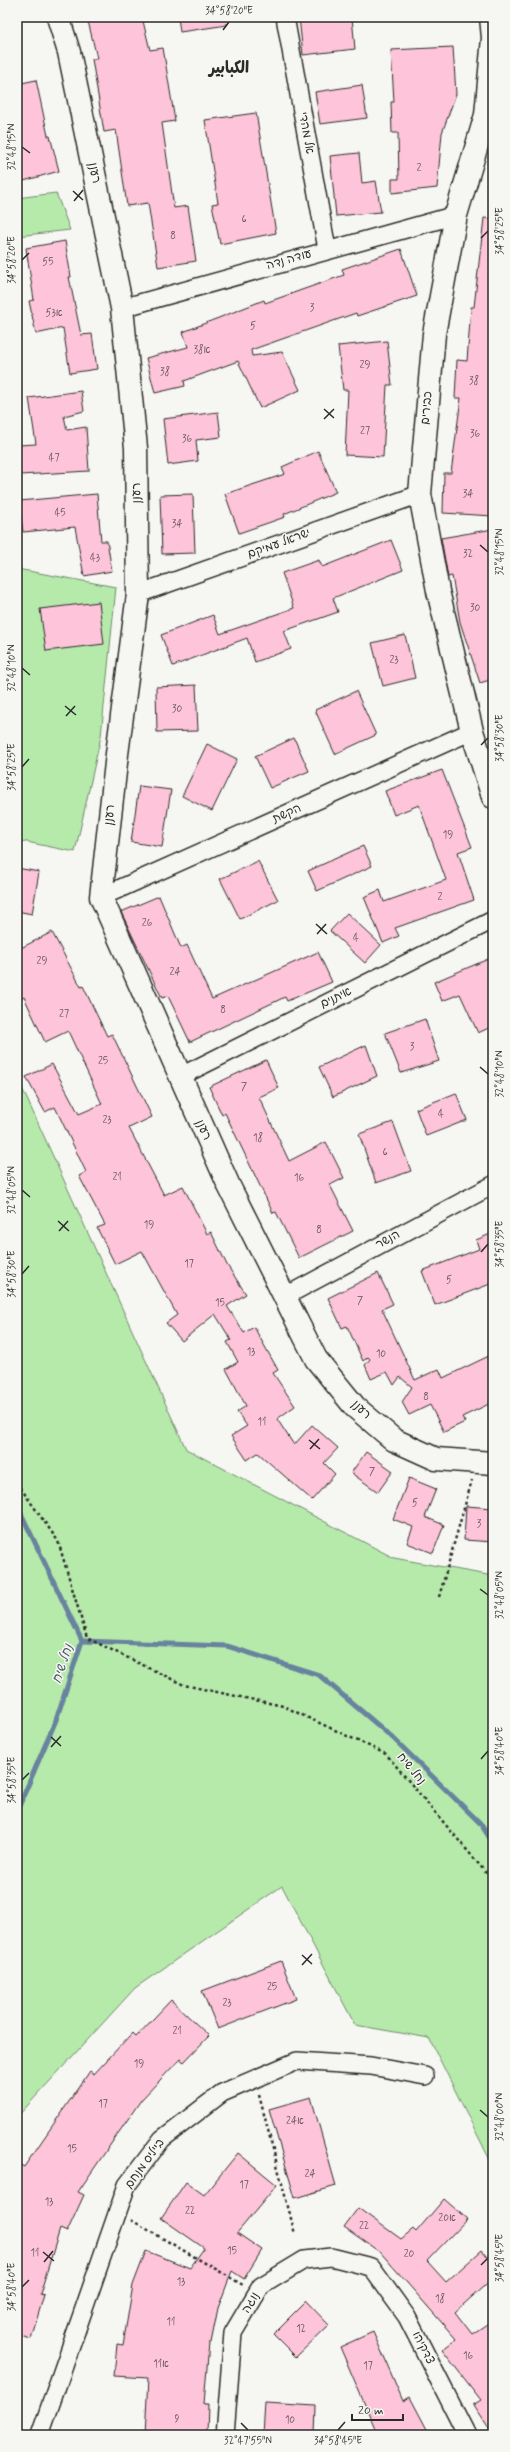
<svg xmlns="http://www.w3.org/2000/svg" width="510" height="2452" viewBox="0 0 510 2452" font-family="Mynerve,'Playpen Sans Arabic','Playpen Sans Hebrew',sans-serif">
<rect width="100%" height="100%" fill="#f6f6f2"/>
<filter id="ink" filterUnits="userSpaceOnUse"><feTurbulence type="fractalNoise" baseFrequency=".025" numOctaves="2"/><feDisplacementMap in="SourceGraphic" scale="8" xChannelSelector="R" yChannelSelector="G"/><feConvolveMatrix kernelMatrix="1 2 1 2 8 2 1 2 1" color-interpolation-filters="sRGB"/></filter>
<g filter="url(#ink)">
<!-- green -->
<g fill="#b6eaab" stroke="#708a6b">
<path d="M56 193 70 230 17 236V198Z"/>
<path d="M17 569 116 587 101 736 75 852 17 840Z"/>
<path d="M17 1077 186 1449 394 1558 493 1576V2166L429 2038 355 2025 282 1886 135 1988 17 2117Z"/>
</g>
<g fill="none" stroke-linecap="round" stroke-linejoin="round">
<!-- stream -->
<g stroke="#67839e" stroke-width="5">
<path d="M17 1505 82 1641 56 1720 17 1811"/>
<path d="M82 1641 227 1646 319 1675 393 1738 480 1823 493 1843"/>
</g>
</g>
<!-- building -->
<g fill="#fec4d9" stroke="#2b2b2b">
<path d="M87 17H142L150 50 163 48 175 121 162 123 174 208 188 206 196 261 158 267 148 203 127 206 116 130 104 132 92 59 97 58Z"/>
<path d="M178 17H226L227 25 180 32Z"/>
<path d="M299 17H352L355 49 303 55Z"/>
<path d="M453 47 456 94 442 133 437 188 392 193V179H399L398 133H392L391 102H394L391 50Z"/>
<path d="M36 80 48 136H50L59 171 20 182 17 169V84Z"/>
<path d="M362 85 367 118 320 124 315 92Z"/>
<path d="M256 113 276 233 220 244 212 204 218 203 205 120Z"/>
<path d="M359 153 362 183 376 181 381 212 336 216 330 156Z"/>
<path d="M484 218 493 219V448L490 475H493V516L443 513 444 473H451L461 398H455L457 360 467 361 471 307H474Z"/>
<path d="M65 241 71 277H69L81 335 92 334 97 369 70 373 63 328 36 334 29 301 34 300 26 248Z"/>
<path d="M401 249 417 296 357 316 356 313 251 350 252 356 282 352 300 390 260 408 238 361 184 381 185 386 155 393 146 358 188 347 183 332 264 300 265 303 344 275 342 269Z"/>
<path d="M387 341 392 385H387L383 457 345 455 348 390H343L338 346Z"/>
<path d="M81 391 84 411 64 416 67 430 86 427 89 471 20 475 18 445 36 444 29 398Z"/>
<path d="M218 412 221 437 196 440 198 461 168 465 163 419Z"/>
<path d="M318 451 336 492 284 514 285 517 239 533 225 494 285 474 282 467Z"/>
<path d="M97 494 101 541H107L112 571 84 576 75 527 23 532 19 501Z"/>
<path d="M193 494 195 553 162 554 160 495Z"/>
<path d="M493 529V679L480 683 460 622 452 576 448 577 441 538Z"/>
<path d="M391 540 403 570 333 598 338 612 284 631 291 649 255 662 247 638 173 666 161 635 213 615 220 634 294 608 282 573 319 560 322 567Z"/>
<path d="M99 602 104 644 46 651 40 609Z"/>
<path d="M405 635 415 678 383 686 372 643Z"/>
<path d="M196 685 198 731 157 732 156 687Z"/>
<path d="M356 691 376 735 335 754 315 710Z"/>
<path d="M294 738 309 771 270 788 255 756Z"/>
<path d="M207 744 237 759 212 811 182 796Z"/>
<path d="M442 770 472 847 458 852 474 900 395 928 399 936 383 943 364 897 380 890 384 902 446 880 419 805 394 815 385 791Z"/>
<path d="M139 786 171 790 162 847 131 842Z"/>
<path d="M363 846 372 866 317 891 308 871Z"/>
<path d="M258 861 278 900 240 919 220 879Z"/>
<path d="M17 868 39 872 32 914 17 911Z"/>
<path d="M159 896 181 948 187 945 212 999 318 952 332 982 287 1001 285 997 190 1042 168 996 162 998 121 912Z"/>
<path d="M347 913 381 945 365 963 330 931Z"/>
<path d="M52 932 81 987 83 986 107 1036 112 1034 152 1117 129 1128 164 1195 183 1186 207 1234 211 1232 227 1265 246 1294 227 1306 244 1333 254 1327 278 1370 273 1373 295 1406 277 1419 294 1445 312 1425 338 1448 324 1463 335 1474 312 1500 258 1453 247 1460 231 1436 247 1426 237 1412 246 1406 226 1369 238 1362 227 1342 231 1340 215 1314 182 1341 166 1323 177 1315 142 1251 115 1264 97 1228 105 1225 79 1176 86 1172 55 1107 45 1112 26 1077 52 1064 79 1114 102 1104 68 1031 45 1042 24 997 17 1001V950Z"/>
<path d="M493 957V1026L478 1033 460 994 442 1001 434 982Z"/>
<path d="M425 1019 439 1061 401 1073 385 1033Z"/>
<path d="M366 1045 377 1076 333 1097 319 1067Z"/>
<path d="M266 1060 279 1088 259 1097 289 1161 326 1142 344 1178 330 1185 353 1231 299 1258 276 1212 273 1213 225 1113 222 1115 209 1087Z"/>
<path d="M456 1093 467 1120 426 1136 416 1109Z"/>
<path d="M393 1122 411 1171 376 1183 359 1134Z"/>
<path d="M493 1233V1283L435 1305 422 1271 479 1249 476 1240Z"/>
<path d="M378 1273 393 1304 382 1309 415 1380 439 1369 443 1378 493 1354V1402L462 1417 465 1422 444 1432 430 1405 409 1415 402 1402 412 1387 400 1377 394 1385 387 1372 371 1379 365 1365 370 1359 368 1357 363 1361 347 1326 342 1328 328 1298Z"/>
<path d="M366 1452 393 1471 378 1492 351 1473Z"/>
<path d="M409 1478 436 1489 425 1517 444 1525 433 1553 407 1543 413 1527 393 1519Z"/>
<path d="M466 1506 493 1508V1542L464 1540Z"/>
<path d="M281 1961 296 1999 218 2029 202 1991Z"/>
<path d="M171 2000 209 2036 184 2062 180 2059 141 2100 78 2192 84 2195 67 2232 60 2229 40 2294 44 2295 31 2339 17 2335V2163L24 2167 90 2071 94 2074 132 2033 136 2037Z"/>
<path d="M311 2097 336 2186 295 2198 269 2109Z"/>
<path d="M238 2153 277 2185 237 2233 262 2250 244 2279 232 2271 218 2308 211 2343H209L204 2404H208L207 2435H145L148 2378 114 2376 117 2344 123 2345 133 2285 146 2251 190 2268 204 2248 161 2218 186 2182 204 2195Z"/>
<path d="M444 2199 467 2219 427 2261 446 2282 482 2250 493 2263V2278L455 2312 472 2334 493 2320V2435L473 2405 481 2400 442 2350 456 2339 381 2253 344 2227 358 2208 401 2239 413 2229 416 2232Z"/>
<path d="M306 2301 329 2325 296 2357 273 2334Z"/>
<path d="M373 2332 403 2401 410 2397 430 2435H378L340 2347Z"/>
<path d="M265 2403 316 2406 315 2435H263Z"/>
</g>
<g fill="none" stroke-linecap="round" stroke-linejoin="round">
<defs>
<g id="street">
<path d="M285 17 327 249"/>
<path d="M122 308 456 215"/>
<path d="M138 594 420 494"/>
<path d="M101 897 472 731"/>
<path d="M179 1077 493 920"/>
<path d="M284 1297 493 1185"/>
<path d="M40 2435 127 2185 162 2139 222 2093 297 2061 371 2066 425 2076"/>
<path d="M225 2435 233 2333 261 2286 304 2260 331 2257 371 2267 407 2317 467 2435"/>
</g>
<g id="secondary">
<path d="M58 17 69 52 122 308 136 448 138 594 117 754 101 897 229 1186 316 1359 355 1407 394 1440 436 1459 493 1463"/>
<path d="M491 17 493 38 486 115 456 215 434 334 420 494 438 591 472 731 493 797"/>
</g>
</defs>
<!-- street casing -->
<use href="#street" stroke="#2b2b2b" stroke-width="20"/>
<!-- secondary casing -->
<use href="#secondary" stroke="#2b2b2b" stroke-width="25"/>
<!-- path -->
<g stroke="#2b2b2b" stroke-width="2.5" stroke-dasharray="3 3" stroke-linecap="butt">
<path d="M17 1483 58 1541 87 1638 184 1685 283 1706 386 1754 493 1881"/>
<path d="M439 1597 472 1480"/>
<path d="M259 2095 295 2234"/>
<path d="M131 2220 243 2285"/>
</g>
<!-- street -->
<use href="#street" stroke="#f6f6f2" stroke-width="17"/>
<!-- secondary -->
<use href="#secondary" stroke="#f6f6f2" stroke-width="22"/>
</g>
</g>
<!-- ticks -->
<path fill="none" stroke="#2b2b2b" stroke-width="1.5" d="M223 30 229 22M22 147 30 153M73 191 83 200M74 201 83 190M481 238 488 231M22 260 29 253M324 409 334 418M324 419 334 409M480 545 488 552M22 668 30 675M65 706 76 715M66 716 75 706M481 745 488 738M22 767 29 759M316 924 327 934M317 934 326 924M480 1067 488 1074M22 1190 30 1197M58 1221 69 1231M59 1231 68 1221M481 1252 488 1244M22 1274 29 1266M309 1440 320 1449M310 1449 319 1439M480 1589 488 1595M51 1737 61 1746M51 1747 61 1736M481 1759 488 1751M22 1780 29 1773M302 1955 312 1964M302 1965 312 1954M480 2110 488 2117M43 2252 54 2261M44 2262 53 2251M481 2265 488 2258M22 2287 29 2280M241 2423 248 2430M338 2430 345 2422"/>
<g text-anchor="middle" dominant-baseline="central" stroke-width="3" stroke-linejoin="round" paint-order="stroke">
<!-- number labels -->
<g font-size="10" fill="#605156">
<text x="419" y="168">2</text>
<text x="244" y="219">6</text>
<text x="173" y="236">8</text>
<text x="48" y="262">55</text>
<text x="312" y="308">3</text>
<text x="54" y="313">53א</text>
<text x="253" y="326">5</text>
<text x="202" y="350">38א</text>
<text x="365" y="365">29</text>
<text x="165" y="372">38</text>
<text x="474" y="381">38</text>
<text x="365" y="431">27</text>
<text x="475" y="434">36</text>
<text x="187" y="439">36</text>
<text x="54" y="458">47</text>
<text x="468" y="494">34</text>
<text x="60" y="513">45</text>
<text x="177" y="524">34</text>
<text x="468" y="554">32</text>
<text x="95" y="558">43</text>
<text x="475" y="608">30</text>
<text x="394" y="660">23</text>
<text x="177" y="709">30</text>
<text x="448" y="835">19</text>
<text x="440" y="897">2</text>
<text x="147" y="923">26</text>
<text x="356" y="938">4</text>
<text x="42" y="961">29</text>
<text x="175" y="972">24</text>
<text x="223" y="1010">8</text>
<text x="64" y="1014">27</text>
<text x="412" y="1047">3</text>
<text x="103" y="1061">25</text>
<text x="244" y="1087">7</text>
<text x="441" y="1114">4</text>
<text x="107" y="1120">23</text>
<text x="258" y="1138">18</text>
<text x="385" y="1152">6</text>
<text x="117" y="1177">21</text>
<text x="299" y="1178">16</text>
<text x="149" y="1225">19</text>
<text x="319" y="1230">8</text>
<text x="189" y="1264">17</text>
<text x="449" y="1280">5</text>
<text x="360" y="1301">7</text>
<text x="220" y="1303">15</text>
<text x="251" y="1352">13</text>
<text x="381" y="1354">10</text>
<text x="426" y="1397">8</text>
<text x="262" y="1422">11</text>
<text x="372" y="1472">7</text>
<text x="415" y="1503">5</text>
<text x="479" y="1524">3</text>
<text x="272" y="1987">25</text>
<text x="227" y="2003">23</text>
<text x="177" y="2031">21</text>
<text x="139" y="2064">19</text>
<text x="103" y="2104">17</text>
<text x="295" y="2121">24א</text>
<text x="72" y="2149">15</text>
<text x="310" y="2174">24</text>
<text x="244" y="2185">17</text>
<text x="49" y="2202">13</text>
<text x="190" y="2211">22</text>
<text x="447" y="2218">20א</text>
<text x="364" y="2226">22</text>
<text x="232" y="2251">15</text>
<text x="35" y="2253">11</text>
<text x="409" y="2254">20</text>
<text x="181" y="2282">13</text>
<text x="440" y="2299">18</text>
<text x="171" y="2322">11</text>
<text x="301" y="2329">12</text>
<text x="468" y="2356">16</text>
<text x="161" y="2364">11א</text>
<text x="368" y="2366">17</text>
<text x="177" y="2419">9</text>
<text x="290" y="2420">10</text>
</g>
<!-- street labels -->
<g font-size="12" fill="#2b2b2b" stroke="#f6f6f2">
<text transform="translate(306 133) rotate(80)">אל מהדי</text>
<text transform="translate(94 173) rotate(78)">רענן</text>
<text transform="translate(289 260) rotate(-16)">עודה נדה</text>
<text transform="translate(427 408) rotate(-85)">כבירים</text>
<text transform="translate(137 493) rotate(-91)">רענן</text>
<text transform="translate(279 544) rotate(-20)">ישראל עמיקם</text>
<text transform="translate(287 814) rotate(-24)">הקשת</text>
<text transform="translate(110 815) rotate(-84)">רענן</text>
<text transform="translate(336 998) rotate(-26)">איתנים</text>
<text transform="translate(203 1130) rotate(65)">רענן</text>
<text transform="translate(388 1240) rotate(-29)">הנשר</text>
<text transform="translate(361 1410) rotate(44)">רענן</text>
<text transform="translate(411 1769) rotate(50)">נחל שיח</text>
<text transform="translate(145 2164) rotate(-54)">בייליס מנחם</text>
<text transform="translate(251 2303) rotate(-59)">נוגה</text>
<text transform="translate(423 2348) rotate(63)">צדקיהו</text>
</g>
<!-- water labels -->
<g font-size="13" font-style="italic" fill="#495764" stroke="#f6f6f2">
<text transform="translate(63 1664) rotate(-72)">נחל שיח</text>
</g>
<!-- district labels -->
<g font-size="16" font-weight="bold" fill="#2b2b2b" stroke="#f6f6f2">
<text x="229" y="68">الكبابير</text>
</g>
</g>
<!-- margin -->
<rect width="510" height="2452" fill="none" stroke="#f6f6f2" stroke-width="44"/>
<!-- scale -->
<path d="M352 2414v6h51v-6" fill="none" stroke="#2b2b2b" stroke-width="2"/>
<text x="358" y="2414" font-size="12" fill="#2b2b2b" stroke="#f6f6f2" stroke-width="3" paint-order="stroke">20 m</text>
<rect x="22" y="22" width="466" height="2408" fill="none" stroke="#2b2b2b" stroke-width="1.5"/>
<g font-size="10" text-anchor="middle" fill="#2b2b2b">
<text x="229" y="14">34°58'20"E</text>
<text transform="translate(11 147) rotate(-90)" y="4">32°48'15"N</text>
<text transform="translate(499 231) rotate(-90)" y="4">34°58'25"E</text>
<text transform="translate(11 260) rotate(-90)" y="4">34°58'20"E</text>
<text transform="translate(499 552) rotate(-90)" y="4">32°48'15"N</text>
<text transform="translate(11 668) rotate(-90)" y="4">32°48'10"N</text>
<text transform="translate(499 738) rotate(-90)" y="4">34°58'30"E</text>
<text transform="translate(11 767) rotate(-90)" y="4">34°58'25"E</text>
<text transform="translate(499 1074) rotate(-90)" y="4">32°48'10"N</text>
<text transform="translate(11 1190) rotate(-90)" y="4">32°48'05"N</text>
<text transform="translate(499 1244) rotate(-90)" y="4">34°58'35"E</text>
<text transform="translate(11 1274) rotate(-90)" y="4">34°58'30"E</text>
<text transform="translate(499 1595) rotate(-90)" y="4">32°48'05"N</text>
<text transform="translate(499 1751) rotate(-90)" y="4">34°58'40"E</text>
<text transform="translate(11 1780) rotate(-90)" y="4">34°58'35"E</text>
<text transform="translate(499 2117) rotate(-90)" y="4">32°48'00"N</text>
<text transform="translate(499 2258) rotate(-90)" y="4">34°58'45"E</text>
<text transform="translate(11 2287) rotate(-90)" y="4">34°58'40"E</text>
<text x="248" y="2444">32°47'55"N</text>
<text x="338" y="2444">34°58'45"E</text>
</g>
</svg>
